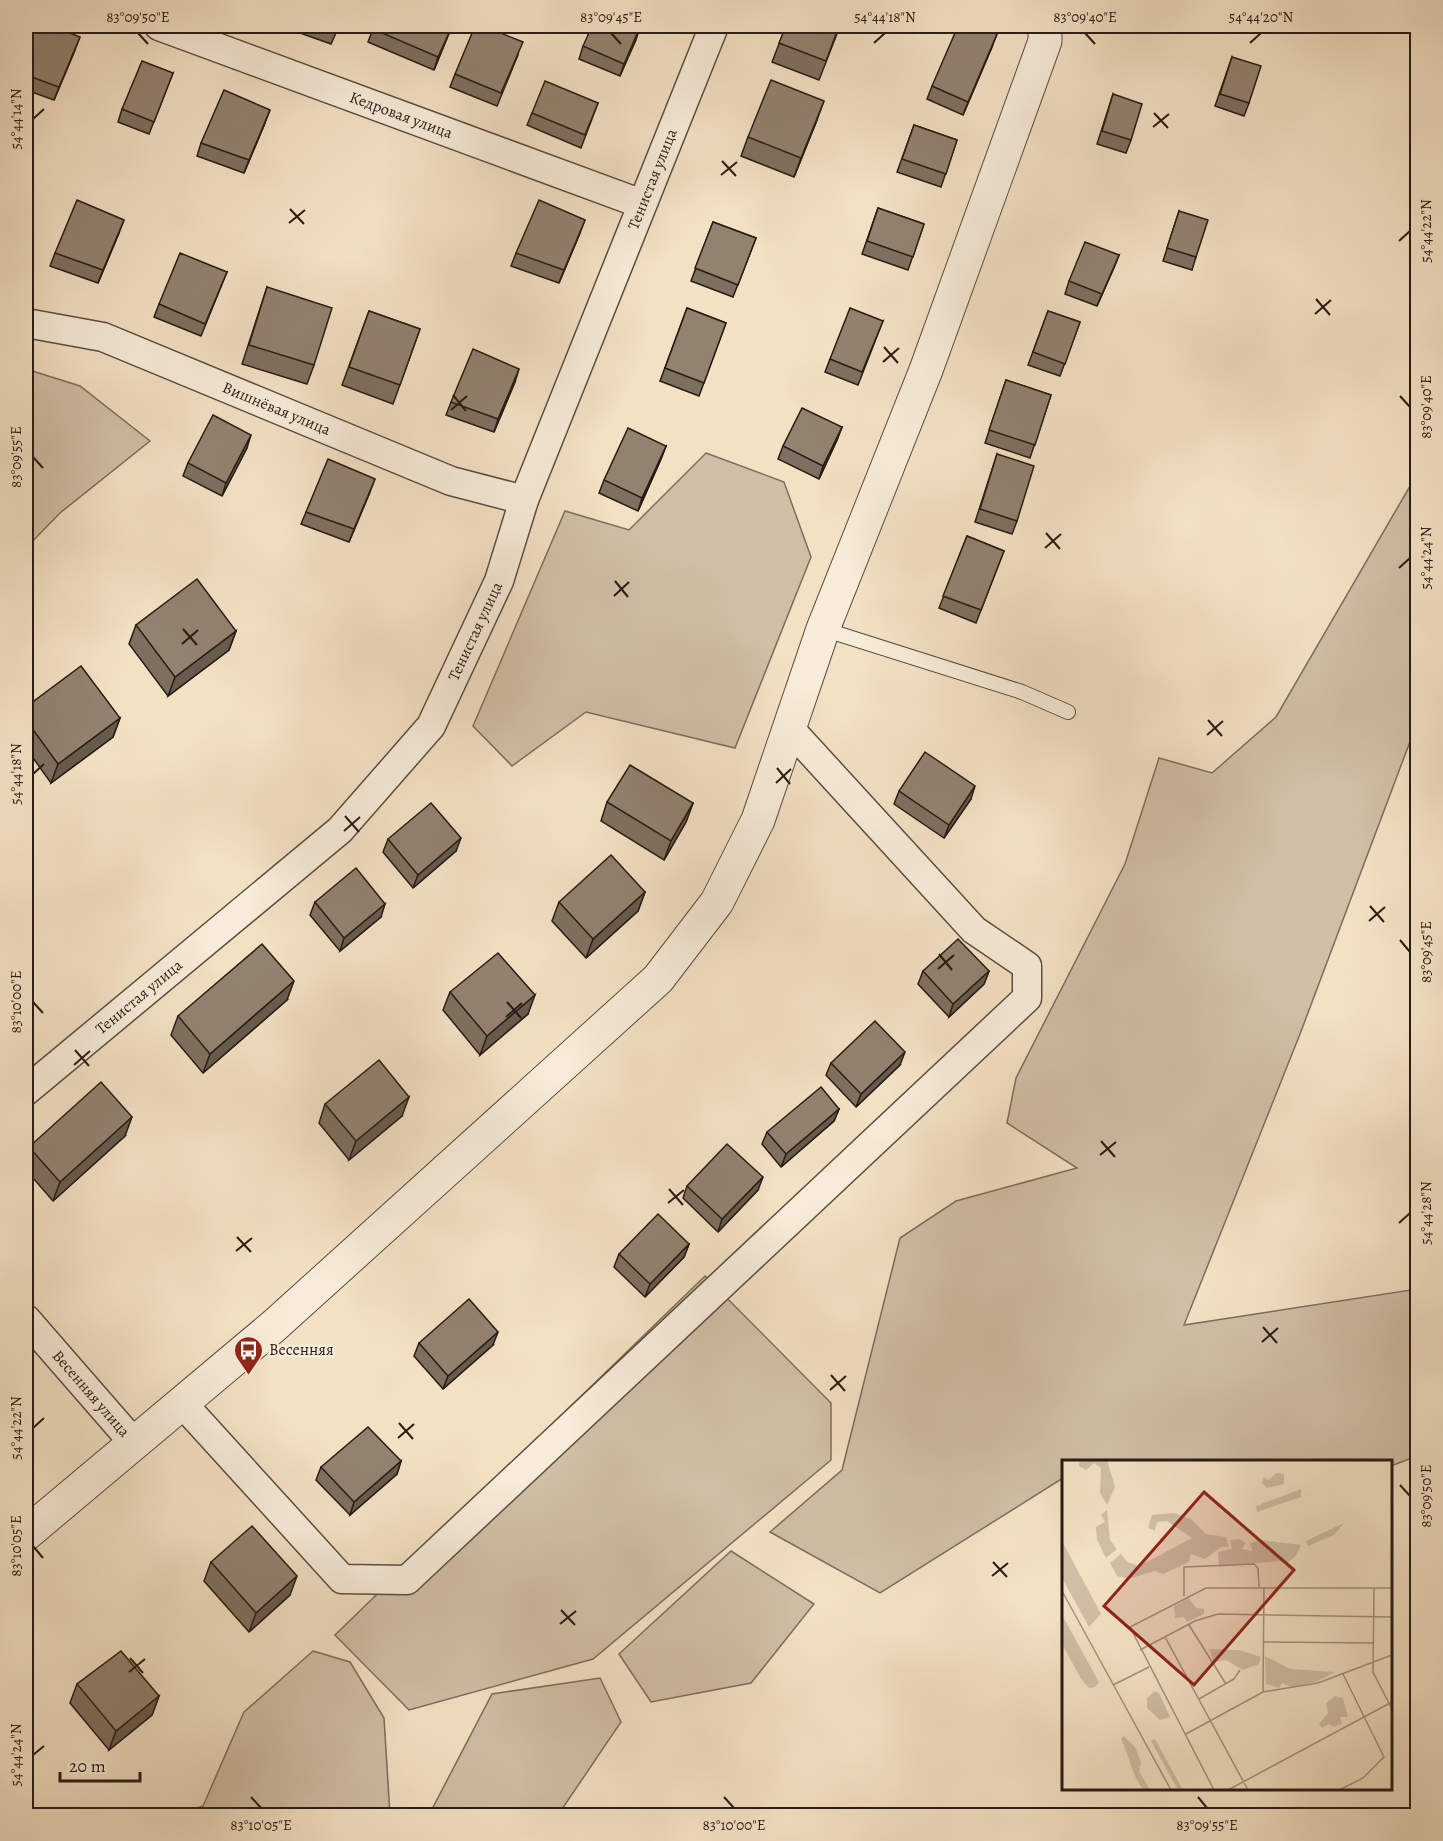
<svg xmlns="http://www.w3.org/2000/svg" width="1443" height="1841" viewBox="0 0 1443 1841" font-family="Alegreya,serif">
<rect width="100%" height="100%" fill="#f3e1c4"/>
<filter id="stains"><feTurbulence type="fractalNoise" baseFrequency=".00333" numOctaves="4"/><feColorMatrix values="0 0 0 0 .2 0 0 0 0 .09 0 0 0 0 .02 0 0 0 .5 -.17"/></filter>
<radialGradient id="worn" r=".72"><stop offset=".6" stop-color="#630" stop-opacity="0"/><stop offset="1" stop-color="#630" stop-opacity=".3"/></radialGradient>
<!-- green -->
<g fill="#d0bfa6" stroke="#7c6d5d" stroke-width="1.5">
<path d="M26 369 80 386 150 441 60 513 26 548Z"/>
<path d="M706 453 784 482 811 557 735 748 586 712 512 766 473 726 565 511 629 530Z"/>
<path d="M1417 474V723L1300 1034 1184 1325 1417 1289V1456L1391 1466 1390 1462H1064L1063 1478 880 1593 770 1532 842 1470 900 1238 956 1201 1077 1168 1007 1123 1016 1078 1125 864 1159 758 1212 773 1276 717Z"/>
<path d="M705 1276 831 1403V1460L593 1659 409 1710 335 1635Z"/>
<path d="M731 1551 814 1604 751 1683 651 1702 619 1654Z"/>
<path d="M313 1651 350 1662 384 1718 390 1815H173L203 1806 244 1712Z"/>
<path d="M600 1678 621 1722 558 1815H429L492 1694Z"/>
</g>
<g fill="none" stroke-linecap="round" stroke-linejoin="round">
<defs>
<path id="service" d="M823 629 1022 692 1068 712"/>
<g id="minor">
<path id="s1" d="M159 26 642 204"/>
<path id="s2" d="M26 323 103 337 451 481 524 500"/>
<path id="s3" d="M26 1091 340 830 431 726 499 581 524 500 714 26"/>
<path id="s4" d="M26 1319 133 1442"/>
<path d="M182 1403 342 1579 407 1580 1027 998V966L974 930 789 728"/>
</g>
<path id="tertiary" d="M26 1534 275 1325 658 979 717 902 758 820 823 629 926 370 1045 41V26"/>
</defs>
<!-- service casing -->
<use href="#service" stroke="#5b4c40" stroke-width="16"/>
<!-- minor casing -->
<use href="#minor" stroke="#5b4c40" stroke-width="31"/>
<!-- tertiary casing -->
<use href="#tertiary" stroke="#5b4c40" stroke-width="35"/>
<!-- service -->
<use href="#service" stroke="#f7ecd9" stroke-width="14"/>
<!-- minor -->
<use href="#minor" stroke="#f7ecd9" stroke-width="28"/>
<!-- tertiary -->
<use href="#tertiary" stroke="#f7ecd9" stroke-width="33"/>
</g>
<!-- wall -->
<g fill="#7e7060" stroke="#281b14" stroke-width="1.5">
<path d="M284 26H339L331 44 283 27Z"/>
<path d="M374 26H452L434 70 368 42Z"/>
<path d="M639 26H658L655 33Z"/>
<path d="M786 26H840L819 80 772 62Z"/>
<path d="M640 27 620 76 579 59 583 46Z"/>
<path d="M26 37 75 50 54 100 26 90Z"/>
<path d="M992 47 963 115 927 99 932 86Z"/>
<path d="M518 55 497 106 450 87 455 74Z"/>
<path d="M1232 57 1249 103 1244 116 1215 106Z"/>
<path d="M173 73 149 134 118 122 122 109Z"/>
<path d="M1113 94 1131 140 1126 153 1097 144Z"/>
<path d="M598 103 581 148 527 125 532 113Z"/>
<path d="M817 120 794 177 741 156 748 137Z"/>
<path d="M265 123 244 173 197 156 201 143Z"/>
<path d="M914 125 957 140 941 187 897 172Z"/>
<path d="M878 208 924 224 908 270 862 254Z"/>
<path d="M1179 211 1196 257 1192 270 1163 261Z"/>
<path d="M713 222 756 238 733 297 691 281Z"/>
<path d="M119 233 98 283 50 266 55 253Z"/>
<path d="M580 233 559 283 511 266 516 253Z"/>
<path d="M1119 255 1097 306 1065 294 1069 281Z"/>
<path d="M227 272 201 336 154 317 159 304Z"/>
<path d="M267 287 314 365 307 384 242 364Z"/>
<path d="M687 308 726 323 699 396 660 381Z"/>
<path d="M369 311 420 329 393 404 342 385Z"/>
<path d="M1048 311 1080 322 1060 376 1028 365Z"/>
<path d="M883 321 858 385 825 372 830 359Z"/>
<path d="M1006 380 1051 395 1030 458 985 443Z"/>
<path d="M515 382 494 432 446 415 451 402Z"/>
<path d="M842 427 837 440 819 479 778 459 783 446Z"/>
<path d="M666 446 661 459 638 511 599 493 604 480Z"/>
<path d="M247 448 222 496 183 476 188 463Z"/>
<path d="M997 454 1017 521 1012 534 975 522Z"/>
<path d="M370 492 349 542 301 524 306 512Z"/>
<path d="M967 536 1004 551 976 623 939 608Z"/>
<path d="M136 625 236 631 229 650 168 696 129 644Z"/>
<path d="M26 707 120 718 113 737 51 783 26 748Z"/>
<path d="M899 791 971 799 944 838 894 804Z"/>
<path d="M607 802 693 803 686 822 664 860 601 821Z"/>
<path d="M388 839 456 851 413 888 383 852Z"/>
<path d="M645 892 638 911 586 958 552 921 559 902Z"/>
<path d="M315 902 381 917 340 951 310 915Z"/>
<path d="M923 971H989L984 984 949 1017 918 984Z"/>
<path d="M450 992 528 1014 480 1055 443 1010Z"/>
<path d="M287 1000 203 1073 171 1035 178 1016Z"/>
<path d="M831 1063 900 1065 856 1107 826 1075Z"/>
<path d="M325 1104 402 1116 349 1160 319 1123Z"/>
<path d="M839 1109 834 1121 781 1167 762 1144 767 1132Z"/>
<path d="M125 1136 53 1201 26 1170V1156L29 1147Z"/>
<path d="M687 1186 758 1190 718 1232 683 1198Z"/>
<path d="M689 1244 684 1257 645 1297 614 1267 619 1254Z"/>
<path d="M419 1343 493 1345 443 1389 414 1356Z"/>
<path d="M401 1461 397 1474 350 1515 316 1480 321 1467Z"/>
<path d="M211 1562 290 1595 249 1632 204 1581Z"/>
<path d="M77 1684 159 1696 152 1715 109 1750 70 1703Z"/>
</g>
<!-- shaded-wall -->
<g fill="#665b4e" stroke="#281b14" stroke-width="1.5">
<path d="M452 26 434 70 438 57Z"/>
<path d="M640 27 636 40 620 76 624 64Z"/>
<path d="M997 34 992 47 963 115 968 102Z"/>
<path d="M80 37 75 50 54 100 59 87Z"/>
<path d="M824 101 817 120 794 177 801 158Z"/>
<path d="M270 110 265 123 244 173 249 160Z"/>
<path d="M124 220 119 233 98 283 103 270Z"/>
<path d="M585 220 580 233 559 283 564 270Z"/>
<path d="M1119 255 1114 268 1097 306 1102 294Z"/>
<path d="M519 369 515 382 494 432 498 419Z"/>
<path d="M842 427 837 440 819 479 823 466Z"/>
<path d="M251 435 247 448 222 496 226 483Z"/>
<path d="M666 446 661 459 638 511 642 498Z"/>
<path d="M375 479 370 492 349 542 354 529Z"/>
<path d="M236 631 229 650 168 696 175 677Z"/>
<path d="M120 718 113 737 51 783 58 764Z"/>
<path d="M975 786 971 799 944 838 949 825Z"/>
<path d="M693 803 686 822 664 860 671 841Z"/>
<path d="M461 838 456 851 413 888 418 875Z"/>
<path d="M645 892 638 911 586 958 593 939Z"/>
<path d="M385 904 381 917 340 951 344 938Z"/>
<path d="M989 971 984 984 949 1017 953 1004Z"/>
<path d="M294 981 287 1000 203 1073 210 1054Z"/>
<path d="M535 995 528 1014 480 1055 487 1036Z"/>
<path d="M905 1052 900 1065 856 1107 861 1094Z"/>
<path d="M409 1097 402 1116 349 1160 356 1141Z"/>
<path d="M839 1109 834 1121 781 1167 786 1154Z"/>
<path d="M132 1117 125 1136 53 1201 60 1182Z"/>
<path d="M763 1177 758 1190 718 1232 722 1219Z"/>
<path d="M689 1244 684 1257 645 1297 650 1284Z"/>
<path d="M498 1332 493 1345 443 1389 448 1376Z"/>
<path d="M401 1461 397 1474 350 1515 354 1502Z"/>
<path d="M297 1576 290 1595 249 1632 256 1613Z"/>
<path d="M159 1696 152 1715 109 1750 116 1731Z"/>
</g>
<!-- building -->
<g fill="#928270" stroke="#281b14" stroke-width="1.5">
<path d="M30 26H52L80 37 59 87 26 75V37Z"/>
<path d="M319 26H338L336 31Z"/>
<path d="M374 26H452L438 57 373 29Z"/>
<path d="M475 26H483L523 42 501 93 455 74Z"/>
<path d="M592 26H636L640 27 624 64 583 46Z"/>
<path d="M786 26H839L826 61 779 43Z"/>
<path d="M958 26H976L997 34 968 102 932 86Z"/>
<path d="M1232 57 1261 66 1249 103 1220 94Z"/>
<path d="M142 61 173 73 154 122 122 109Z"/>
<path d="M771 80 824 101 801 158 748 137Z"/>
<path d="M545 81 598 103 585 135 532 113Z"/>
<path d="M224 90 270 110 249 160 201 143Z"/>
<path d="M1113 94 1142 104 1131 140 1102 131Z"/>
<path d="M914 125 957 140 946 174 902 159Z"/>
<path d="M26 180 33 182 26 215Z"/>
<path d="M77 200 124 220 103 270 55 253Z"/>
<path d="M539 200 585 220 564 270 516 253Z"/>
<path d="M878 208 924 224 913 257 867 241Z"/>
<path d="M1179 211 1208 220 1196 257 1167 248Z"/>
<path d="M713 222 756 238 738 285 695 268Z"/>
<path d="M1085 242 1119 255 1102 294 1069 281Z"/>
<path d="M180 253 227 272 205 324 159 304Z"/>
<path d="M267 287 332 308 314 365 249 345Z"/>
<path d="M687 308 726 323 704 383 665 368Z"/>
<path d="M850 308 883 321 862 372 830 359Z"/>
<path d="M369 311 420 329 400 385 349 367Z"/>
<path d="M1048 311 1080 322 1065 364 1033 352Z"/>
<path d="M473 349 519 369 498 419 451 402Z"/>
<path d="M1006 380 1051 395 1035 445 989 430Z"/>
<path d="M802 408 842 427 823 466 783 446Z"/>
<path d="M213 415 251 435 226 483 188 463Z"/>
<path d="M628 428 666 446 642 498 604 480Z"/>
<path d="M997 454 1034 466 1017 521 980 509Z"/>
<path d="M328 459 375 479 354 529 306 512Z"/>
<path d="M967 536 1004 551 981 610 943 596Z"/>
<path d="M197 579 236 631 175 677 136 625Z"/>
<path d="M81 666 120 718 58 764 26 720V707Z"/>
<path d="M925 752 975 786 949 825 899 791Z"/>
<path d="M630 765 693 803 671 841 607 802Z"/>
<path d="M431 803 461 838 418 875 388 839Z"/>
<path d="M611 855 645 892 593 939 559 902Z"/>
<path d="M356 868 385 904 344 938 315 902Z"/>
<path d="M958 939 989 971 953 1004 923 971Z"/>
<path d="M262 944 294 981 210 1054 178 1016Z"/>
<path d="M498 953 535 995 487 1036 450 992Z"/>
<path d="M875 1021 905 1052 861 1094 831 1063Z"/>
<path d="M379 1060 409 1097 356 1141 325 1104Z"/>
<path d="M101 1082 132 1117 60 1182 29 1147Z"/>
<path d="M821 1087 839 1109 786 1154 767 1132Z"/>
<path d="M727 1144 763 1177 722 1219 687 1186Z"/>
<path d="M658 1214 689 1244 650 1284 619 1254Z"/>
<path d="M469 1299 498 1332 448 1376 419 1343Z"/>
<path d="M368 1427 401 1461 354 1502 321 1467Z"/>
<path d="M252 1526 297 1576 256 1613 211 1562Z"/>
<path d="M121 1651 159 1696 116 1731 77 1684Z"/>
</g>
<!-- ticks -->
<path fill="none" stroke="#281b14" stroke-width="2" d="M138 33 148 44M611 33 621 44M1085 33 1095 44M874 43 885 33M1250 43 1261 33M1154 113 1168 128M33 119 44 109M1153 127 1169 114M722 161 736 176M721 175 737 162M290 209 304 224M289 223 305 210M1399 241 1410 231M1316 299 1330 315M1315 314 1331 300M884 347 898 363M883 362 899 348M453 395 466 411M1400 396 1410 407M451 410 467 396M33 457 43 468M1046 533 1060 549M1045 548 1061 534M1399 568 1410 558M615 581 628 597M614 596 629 582M183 629 197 645M182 644 198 630M1208 720 1222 736M1207 735 1223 721M777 768 790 784M33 774 44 764M776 783 791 769M345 816 359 832M344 831 360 817M1370 906 1384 922M1369 921 1385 907M1400 940 1410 952M939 954 952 970M938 969 954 955M33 1002 43 1013M507 1002 521 1018M506 1017 522 1003M75 1050 89 1066M74 1065 90 1051M1101 1141 1115 1157M1100 1155 1116 1142M669 1189 683 1205M668 1203 684 1190M1399 1223 1410 1213M237 1237 251 1252M236 1251 252 1238M1263 1327 1277 1343M1262 1342 1278 1328M831 1375 845 1391M830 1390 846 1376M399 1423 413 1439M33 1428 44 1418M398 1438 414 1424M1400 1485 1410 1496M33 1546 43 1558M993 1562 1007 1577M992 1576 1008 1563M561 1610 575 1625M560 1624 576 1611M130 1658 143 1673M129 1672 145 1659M33 1755 44 1746M251 1797 261 1808M724 1797 734 1808M1198 1797 1207 1808"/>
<!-- icons -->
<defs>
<symbol id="bus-pin" viewBox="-11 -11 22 30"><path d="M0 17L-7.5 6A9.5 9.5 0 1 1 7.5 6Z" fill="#8f2418" stroke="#f7ecd9"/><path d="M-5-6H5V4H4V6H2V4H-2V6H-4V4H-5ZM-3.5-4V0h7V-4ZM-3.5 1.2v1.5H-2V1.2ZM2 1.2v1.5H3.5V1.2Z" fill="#fff"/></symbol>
</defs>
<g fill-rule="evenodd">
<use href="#bus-pin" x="232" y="1334" width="33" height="45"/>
</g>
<g text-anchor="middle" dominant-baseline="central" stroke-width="5" stroke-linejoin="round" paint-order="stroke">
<!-- street labels -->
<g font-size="16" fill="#281b14" stroke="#f7ecd9">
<text stroke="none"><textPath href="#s1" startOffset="258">Кедровая улица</textPath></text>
<text stroke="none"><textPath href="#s3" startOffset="1137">Тенистая улица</textPath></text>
<text stroke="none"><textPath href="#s2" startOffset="266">Вишнёвая улица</textPath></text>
<text stroke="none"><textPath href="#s3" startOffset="651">Тенистая улица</textPath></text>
<text stroke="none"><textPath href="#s3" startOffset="147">Тенистая улица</textPath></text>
<text stroke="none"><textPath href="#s4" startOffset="99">Весенняя улица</textPath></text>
</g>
<!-- poi labels -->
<g font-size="16" fill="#281b14" stroke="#f7ecd9" text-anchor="start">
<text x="269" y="1350">Весенняя</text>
</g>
</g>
<!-- overview -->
<g transform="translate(1062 1460)">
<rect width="330" height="330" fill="#f3e1c4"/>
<path d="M18 0H45L53 27 45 45 38 33 39 8 32 3 24 10 17 6ZM215 13 222 14V24L205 28 200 23 202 17 206 20ZM239 29V37L195 52 194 46ZM45 50 48 80 55 89 44 98 35 80 34 67 43 62 39 55ZM112 53 129 59 144 74 164 77 167 87H159L143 99 129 94 127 102 101 114 92 111 67 119 55 116 48 103 59 94 65 102 77 106 130 78 105 61 95 62 93 71 86 68 90 55ZM282 63 272 75 246 86 244 81ZM177 79 184 83 180 89 191 91 187 83 200 80 239 85 234 96 224 104 217 101 157 107 156 92 170 89 168 80ZM0 81 39 154 27 167 0 118ZM127 138 134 148 142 149V154L125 162 122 157 113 158 112 146ZM0 155 37 222 33 227 27 228 18 217 0 184ZM147 189 177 190 199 197 197 204 181 210 164 200 152 202ZM203 196 228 209 273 212 254 222 229 227 220 223 217 228 204 224ZM93 231 97 233 108 257 98 260 85 248V238ZM273 236 281 238 286 257H278L280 263 272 267 267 264 260 268 257 264 266 253 264 243ZM62 276 73 287 79 302 77 311 88 330H81L73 316 59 278ZM93 279 121 330H116L89 281Z" fill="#d0bfa6"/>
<path fill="none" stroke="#a2927e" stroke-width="1.5" d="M312 128 311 212 330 249M0 131 109 330M122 136V107L192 104 196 108 197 127M127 165 164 224M103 177 186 330M202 182 311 183M78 190 133 161 156 154 330 157M51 225 87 207M201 232 256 223 330 195M137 239 172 219 178 210M124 274 201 232 202 127M152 330 68 167 144 128H330M166 330 330 242M277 330 301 318 322 297 281 214"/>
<path fill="#8f2418" fill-opacity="0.15" stroke="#8f2418" stroke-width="3" d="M142 32 232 110 132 225 42 146Z"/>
<rect width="330" height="330" fill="none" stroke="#281b14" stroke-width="3"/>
</g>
<!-- margin -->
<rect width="1443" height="1841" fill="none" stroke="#f3e1c4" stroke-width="66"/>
<!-- scale -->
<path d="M60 1772v9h80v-9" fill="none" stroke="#281b14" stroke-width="3"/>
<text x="69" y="1772" font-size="18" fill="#281b14" stroke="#f7ecd9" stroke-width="4.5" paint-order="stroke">20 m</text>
<rect x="33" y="33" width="1377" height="1775" fill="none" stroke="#281b14" stroke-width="2"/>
<g font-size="15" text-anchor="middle" fill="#281b14">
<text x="138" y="22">83°09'50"E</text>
<text x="611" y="22">83°09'45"E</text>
<text x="885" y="22">54°44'18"N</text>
<text x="1085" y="22">83°09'40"E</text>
<text x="1261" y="22">54°44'20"N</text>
<text transform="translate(16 119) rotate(-90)" y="5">54°44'14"N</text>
<text transform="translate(1426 231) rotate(-90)" y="5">54°44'22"N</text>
<text transform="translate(1426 407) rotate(-90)" y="5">83°09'40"E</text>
<text transform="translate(16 457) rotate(-90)" y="5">83°09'55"E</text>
<text transform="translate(1426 558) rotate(-90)" y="5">54°44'24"N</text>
<text transform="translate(16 774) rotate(-90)" y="5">54°44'18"N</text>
<text transform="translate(1426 952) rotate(-90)" y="5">83°09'45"E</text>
<text transform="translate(16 1002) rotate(-90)" y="5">83°10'00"E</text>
<text transform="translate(1426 1213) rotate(-90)" y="5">54°44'28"N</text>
<text transform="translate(16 1428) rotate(-90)" y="5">54°44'22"N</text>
<text transform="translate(1426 1496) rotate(-90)" y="5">83°09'50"E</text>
<text transform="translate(16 1546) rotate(-90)" y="5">83°10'05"E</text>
<text transform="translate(16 1755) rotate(-90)" y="5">54°44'24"N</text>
<text x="261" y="1830">83°10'05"E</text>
<text x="734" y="1830">83°10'00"E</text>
<text x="1207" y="1830">83°09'55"E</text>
</g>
<rect width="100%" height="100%" filter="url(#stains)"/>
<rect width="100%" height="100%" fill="url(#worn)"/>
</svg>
